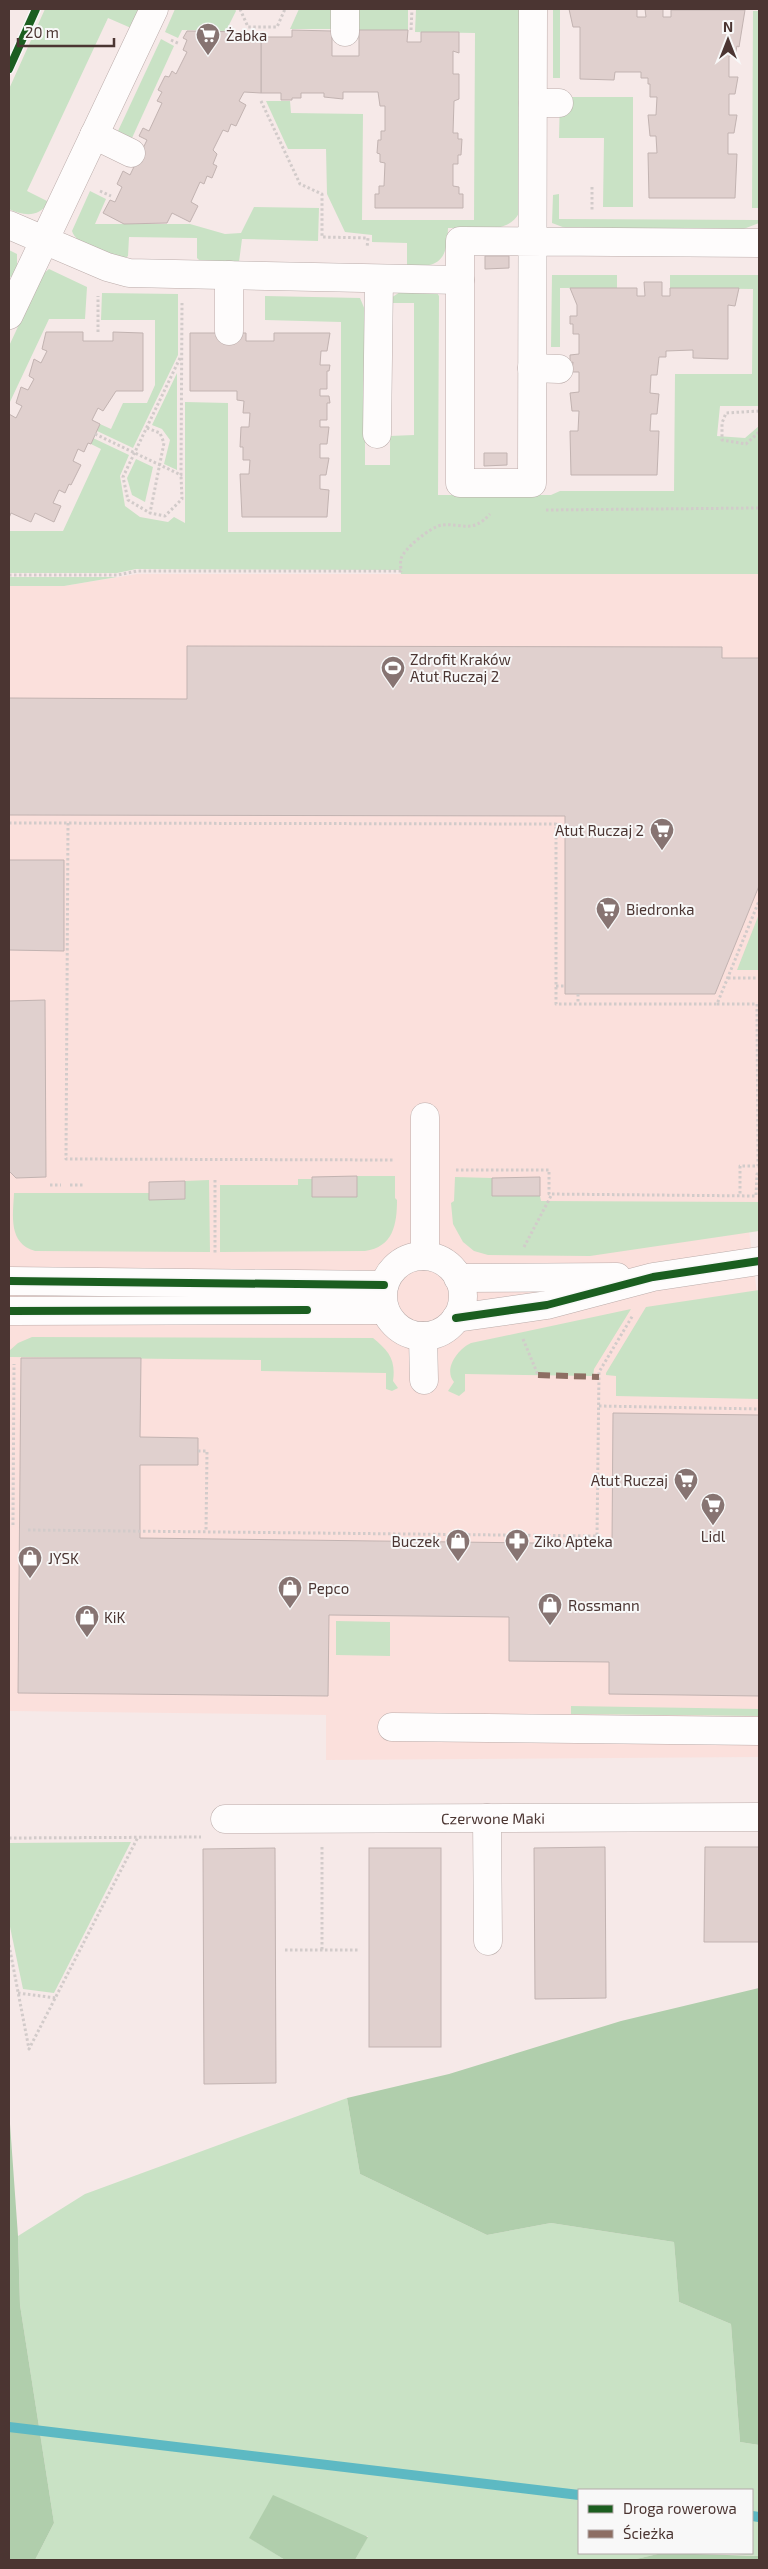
<svg xmlns="http://www.w3.org/2000/svg" width="768" height="2569" viewBox="0 0 768 2569" font-family="'Exo 2',sans-serif">
<rect width="100%" height="100%" fill="#f6e9e8"/>
<!-- built -->
<path fill="#fbe0dc" d="M137 574H759V1207L748 1222 759 1309V1757L326 1760V1715L9 1711V586H64Z"/>
<!-- green -->
<g fill="#c9e2c5">
<path d="M45 9H140L131 28 108 18 27 191 49 202C38 218 24 216 9 209V89Z"/>
<path d="M175 9H235L236 11 226 31 182 30 178 38 165 32Z"/>
<path d="M299 9H331V29H290Z"/>
<rect x="359" y="9" width="49" height="21"/>
<path d="M416 9H520L519 213C508 236 469 228 448 228 447 261 440 267 407 267V243L372 242V235L345 232 327 194 326 149H288L266 101H290L291 113 363 114 362 220H474L475 33 415 32Z"/>
<path d="M553 9H580L560 10V78H553Z"/>
<path d="M753 11H759V208H752Z"/>
<path d="M161 39 174 46 132 138 118 131Z"/>
<path d="M560 97H633V207H603L604 138H559Z"/>
<path d="M90 191 106 199 95 224H190L225 234 241 233 254 207 319 208 318 241 242 239 239 262H201L197 258V238L129 237 128 256 124 259C109 253 77 247 72 231Z"/>
<path d="M559 194V219L759 220V223L741 230 568 229 552 223 553 195Z"/>
<path d="M9 250 17 254V267L13 278 9 276Z"/>
<path d="M49 269 87 287 85 319H49L9 404V346L42 275Z"/>
<path d="M552 275H617V288H560V347H551Z"/>
<path d="M670 275H759V406H720L717 436 745 438 759 426V574H401L400 570 136 569 117 573H9V531H63L101 449 91 444 93 438 129 455 120 476 125 506 140 517 168 522 174 517 185 523V402L228 403V532H341V322L265 320V296L360 298 365 310V465H390V436L414 435V303H391V298L400 292 437 293 439 296 438 495H551L560 491H674L675 374H752L753 289 670 288Z"/>
<path d="M102 293 178 294V355L133 448 97 431 100 424 111 429 123 403H147L155 385V320H101Z"/>
<path d="M177 373V470L164 464 170 440 162 429 152 425Z"/>
<path d="M136 459 153 467 145 502 132 495 127 478Z"/>
<path d="M9 577H117L64 586H9Z"/>
<path d="M759 914V970H737Z"/>
<path d="M357 1176H395V1198L397 1200C397 1225 393 1247 365 1251L220 1252V1185H298V1179H312L313 1197H357Z"/>
<path d="M455 1177 492 1178V1196H540L541 1201 759 1202V1231L590 1256 488 1255 474 1251 463 1242 453 1224 451 1203 454 1201Z"/>
<path d="M209 1180 210 1252 35 1251C8 1243 13 1216 14 1193H149L150 1200 185 1199V1181Z"/>
<path d="M759 1290V1399L616 1396V1376L606 1375V1373L646 1307Z"/>
<path d="M631 1309 594 1369 593 1376 465 1374V1391L459 1396 448 1391 454 1382C443 1369 458 1349 471 1343Z"/>
<path d="M32 1337 373 1338C389 1351 396 1360 393 1381L398 1388 392 1391 386 1389V1373L261 1371V1360L10 1357 9 1370V1351L18 1343Z"/>
<path d="M336 1621 390 1622V1656L336 1655Z"/>
<path d="M571 1706 759 1709V1716L571 1714Z"/>
<path d="M131 1842 54 1993 23 1989 9 1922V1843Z"/>
<path d="M347 2098 360 2174 487 2235 551 2223 674 2242 679 2302 731 2324 740 2442 759 2445V2556L720 2553H752V2490H579V2553H662L632 2560H355L368 2536 250 2538 285 2560H35L54 2523 20 2305 18 2236 85 2194Z"/>
</g>
<!-- forest -->
<g fill="#b0ceac">
<path d="M759 1988V2445L740 2442 731 2324 679 2302 674 2242 551 2223 487 2235 360 2174 347 2098 449 2074 621 2021Z"/>
<path d="M9 2110 18 2236 20 2305 54 2523 35 2560H9Z"/>
<path d="M273 2495 368 2537 355 2560H285L249 2538Z"/>
<path d="M662 2553 759 2556V2560H632Z"/>
</g>
<g fill="none" stroke-linecap="round" stroke-linejoin="round">
<!-- stream -->
<g stroke="#5db9c3" stroke-width="10">
<path d="M9 2427 579 2495"/>
<path d="M752 2516 759 2517"/>
</g>
</g>
<!-- building -->
<g fill="#e0d0ce" stroke="#c2b3b1">
<path d="M569 9H637V17H646L645 9H663V17H671V10H745L739 47 737 46 735 56H729V77H738L735 94H729V115H737L734 133H728V154H737L735 198H649L648 153H657L656 136H650L648 115H656L657 97H650V84H648V78H641V72H615L614 80 580 79V27H573Z"/>
<path d="M292 30 332 31V56H359V30H408L407 42H421V32H459V53L453 51V74H459V99L454 101 453 133H458V139H462L461 155H458V164H453V186L459 187V194H463V208H375V194H379V186H384L385 163 380 162V154L377 153 378 140H381V131H385V106H380L378 92H343V99L324 97V93H301V98H292V100H281V93H261V37H292Z"/>
<path d="M187 31 248 32V38L261 37V93L244 92 239 101 246 105 236 126 231 124 228 132 223 130 213 150 217 154 213 164 217 166 212 178 207 176 204 184 200 182 191 202 198 206 190 222 172 213 167 223 124 224 103 213 110 200 115 202 122 187 117 184 123 171 130 175 147 140 139 136 143 128 149 131 162 103 157 101 162 92 158 90 165 76 169 77 172 71 176 74 187 52 183 50 187 40 183 38Z"/>
<path d="M485 256H509V268L485 269Z"/>
<path d="M644 282H662V296H670V288H739L735 306 728 305V359L693 358V350L666 351V357H659L657 375H651L650 393 659 394 657 414H651L650 431H659L657 475H571L570 431H578L579 411H572L570 393 579 392V372H572L573 362 570 363V355L579 354V334H573V324H570V316H577V305L570 288H637V296H645Z"/>
<path d="M46 332H83V341H113V332L143 333V391H116L103 411 98 408 92 420 100 424 91 444 88 443 84 452 78 449 73 461 81 465 71 485 69 484 65 493 59 490 53 503 61 506 54 522 35 513 31 522 11 513 9 518V414L16 418 22 406 16 403 21 387 28 390 34 379 29 376 34 359 41 363 47 351 42 349Z"/>
<path d="M190 333H246V341H274V333H330L327 351H321L320 365H330L329 371H327V389H320V396H329L330 403H327V420H320V427H329L327 444H320V458H329L326 475H320V489L329 490 327 517H242L240 474H249L250 460H243V447H240L241 427H249L250 413H243L244 401 237 400V391H190Z"/>
<path d="M484 453H507V465L484 466Z"/>
<path d="M187 646 722 647V658H759V886L715 994H565V816L9 815V698L187 699Z"/>
<path d="M9 860H64V951L9 950Z"/>
<path d="M45 1000 46 1177 16 1178 9 1171V1001Z"/>
<path d="M357 1176V1197H312V1177Z"/>
<path d="M540 1177V1196H492V1178Z"/>
<path d="M185 1181V1199L149 1200V1182Z"/>
<path d="M21 1358H141L140 1437 198 1438V1465H140V1538L612 1544 613 1413 759 1415V1696L609 1694V1662L509 1661V1617L329 1615 328 1696 18 1693Z"/>
<path d="M605 1847 606 1998 535 1999 534 1848Z"/>
<path d="M705 1847H759V1942H704Z"/>
<path d="M275 1848 276 2083 204 2084 203 1849Z"/>
<rect x="369" y="1848" width="72" height="199"/>
</g>
<g fill="none" stroke-linecap="round" stroke-linejoin="round">
<defs>
<g id="minor">
<path d="M345 9V32"/>
<path d="M533 9 532 483H460V241L759 243"/>
<path d="M533 103H559"/>
<path d="M94 135 131 153"/>
<path d="M9 225 107 267 129 273 460 280"/>
<path d="M229 275V331"/>
<path d="M9 315 154 9"/>
<path d="M532 368 559 369"/>
<path d="M377 434 379 279"/>
<path d="M425 1117V1256"/>
<circle cx="423" cy="1296" r="40"/>
<path d="M458 1278 617 1277"/>
<path d="M10 1281 384 1285"/>
<path d="M10 1311 385 1310"/>
<path d="M456 1318 547 1305 653 1277 759 1261"/>
<path d="M423 1336 424 1380"/>
<path d="M392 1727 759 1731"/>
<path d="M487 1818 488 1941"/>
<path id="s1" d="M225 1819 759 1817"/>
</g>
</defs>
<!-- minor casing -->
<use href="#minor" stroke="#bbacaa" stroke-width="29"/>
<!-- path -->
<g stroke="#d2cbca" stroke-width="3" stroke-dasharray="2.5 2.5" stroke-linecap="butt">
<path d="M240 9 248 27H277L285 9"/>
<path d="M411 30 412 9"/>
<path d="M171 40 180 44"/>
<path d="M261 101 300 184 322 194V237L368 238 367 248"/>
<path d="M592 187V211"/>
<path d="M100 191 111 196"/>
<path d="M98 332V296"/>
<path d="M180 358 123 477 128 500 150 513 165 516 182 499 181 475"/>
<path d="M759 411 726 413 722 423V440L746 444 759 432"/>
<path d="M147 428 160 433 164 443 150 513"/>
<path d="M95 434 181 475 182 303"/>
<path d="M546 510 759 508"/>
<path d="M9 575H118L137 571H401C401 568 400 563 401 559 403 549 432 526 442 525 463 523 472 534 490 514"/>
<path d="M9 823 556 824V1004H717L759 901"/>
<path d="M68 823 66 1159 394 1160"/>
<path d="M728 978H759"/>
<path d="M556 986H565"/>
<path d="M578 994V1004"/>
<path d="M717 1004H757L758 1166H740V1196"/>
<path d="M456 1170H549V1194L756 1196 757 1174H759"/>
<path d="M215 1180V1253"/>
<path d="M50 1185H61"/>
<path d="M70 1185H85"/>
<path d="M524 1247 552 1194"/>
<path d="M523 1339 538 1375"/>
<path d="M599 1406 759 1409"/>
<path d="M198 1451H207L206 1532"/>
<path d="M13 1525 14 1364"/>
<path d="M28 1530 597 1536 599 1372 633 1315"/>
<path d="M9 1838 201 1837"/>
<path d="M322 1847V1950"/>
<path d="M9 1945 29 2049 138 1837"/>
<path d="M285 1950H360"/>
<path d="M18 1993 56 1998"/>
</g>
<!-- minor -->
<use href="#minor" stroke="#fefcfc" stroke-width="28"/>
<!-- quiet -->
<path stroke="#8d6e63" stroke-width="6" stroke-dasharray="12 6" stroke-linecap="butt" d="M538 1375 599 1377"/>
<defs>
<g id="cycleway">
<path d="M9 69 36 9"/>
<path d="M10 1281 384 1285"/>
<path d="M10 1311 307 1310"/>
<path d="M456 1318 547 1305 653 1277 759 1261"/>
</g>
</defs>
<!-- cycleway casing -->
<use href="#cycleway" stroke="#f8f8f8" stroke-width="11"/>
<!-- cycleway -->
<use href="#cycleway" stroke="#1b5e20" stroke-width="8"/>
</g>
<!-- icons -->
<defs>
<symbol id="supermarket-pin" viewBox="-11 -11 22 30"><path d="M0 17L-7.5 6A9.5 9.5 0 1 1 7.5 6Z" fill="#877472" stroke="#f8f8f8"/><path d="M-6-5.5h2.5l.6 2H6L4.5 2H-2.5L-4.4-4H-6ZM-1.5 3.2a1.3 1.3 0 1 0 .1 0ZM3 3.2a1.3 1.3 0 1 0 .1 0Z" fill="#fff"/></symbol>
<symbol id="stadium-pin" viewBox="-11 -11 22 30"><path d="M0 17L-7.5 6A9.5 9.5 0 1 1 7.5 6Z" fill="#877472" stroke="#f8f8f8"/><path d="M0-5a6.5 5 0 1 0 0 10a6.5 5 0 1 0 0-10ZM-3.5-1.8h7v3.6h-7Z" fill="#fff"/></symbol>
<symbol id="shop-pin" viewBox="-11 -11 22 30"><path d="M0 17L-7.5 6A9.5 9.5 0 1 1 7.5 6Z" fill="#877472" stroke="#f8f8f8"/><path d="M-5-2.5h2.3a2.7 3.5 0 0 1 5.4 0H5L5.5 6h-11ZM-1.5-2.5h3a1.5 2.3 0 0 0-3 0Z" fill="#fff"/></symbol>
<symbol id="pharmacy-pin" viewBox="-11 -11 22 30"><path d="M0 17L-7.5 6A9.5 9.5 0 1 1 7.5 6Z" fill="#877472" stroke="#f8f8f8"/><path d="M-2-6h4v4h4v4h-4v4h-4v-4h-4v-4h4Z" fill="#fff"/></symbol>
</defs>
<g fill-rule="evenodd">
<use href="#supermarket-pin" x="194" y="21" width="28" height="38"/>
<use href="#stadium-pin" x="379" y="654" width="28" height="38"/>
<use href="#supermarket-pin" x="648" y="816" width="28" height="38"/>
<use href="#supermarket-pin" x="594" y="895" width="28" height="38"/>
<use href="#supermarket-pin" x="672" y="1466" width="28" height="38"/>
<use href="#supermarket-pin" x="699" y="1491" width="28" height="38"/>
<use href="#shop-pin" x="444" y="1527" width="28" height="38"/>
<use href="#pharmacy-pin" x="503" y="1527" width="28" height="38"/>
<use href="#shop-pin" x="16" y="1544" width="28" height="38"/>
<use href="#shop-pin" x="276" y="1574" width="28" height="38"/>
<use href="#shop-pin" x="536" y="1591" width="28" height="38"/>
<use href="#shop-pin" x="73" y="1603" width="28" height="38"/>
</g>
<g text-anchor="middle" dominant-baseline="central" stroke-width="4" stroke-linejoin="round" paint-order="stroke">
<!-- poi labels -->
<g font-size="15" fill="#4b3532" stroke="#f8f8f8" text-anchor="start">
<text x="226" y="35">Żabka</text>
<text x="410" y="659">Zdrofit Kraków<tspan x="410" dy="17">Atut Ruczaj 2</tspan></text>
<text x="644" y="830" text-anchor="end">Atut Ruczaj 2</text>
<text x="626" y="909">Biedronka</text>
<text x="668" y="1480" text-anchor="end">Atut Ruczaj</text>
<text x="713" y="1536" text-anchor="middle">Lidl</text>
<text x="440" y="1541" text-anchor="end">Buczek</text>
<text x="534" y="1541">Ziko Apteka</text>
<text x="48" y="1558">JYSK</text>
<text x="308" y="1588">Pepco</text>
<text x="568" y="1605">Rossmann</text>
<text x="104" y="1617">KiK</text>
</g>
<!-- street labels -->
<g font-size="15" fill="#4b3532" stroke="#f8f8f8">
<text stroke="none"><textPath href="#s1" startOffset="268">Czerwone Maki</textPath></text>
</g>
</g>
<!-- border -->
<rect width="768" height="2569" fill="none" stroke="#4b3532" stroke-width="20"/>
<!-- legend -->
<rect x="578" y="2489" width="175" height="65" fill="#f8f8f8" stroke="#b3aaa9"/>
<rect x="588" y="2505" width="25" height="8" fill="#1b5e20" stroke="#b3aaa9"/>
<text x="623" y="2514" font-size="15" fill="#4b3532">Droga rowerowa</text>
<rect x="588" y="2530" width="25" height="8" fill="#8d6e63" stroke="#b3aaa9"/>
<text x="623" y="2539" font-size="15" fill="#4b3532">Ścieżka</text>
<!-- north arrow -->
<g transform="translate(728 40)" stroke="#f8f8f8" stroke-width="4" paint-order="stroke">
<path d="M0-4L9 19L0 12L-9 19Z" fill="#4b3532"/>
<text y="-8" font-size="14" font-weight="bold" text-anchor="middle" fill="#4b3532">N</text>
</g>
<!-- scale -->
<path d="M18 38v8h96v-8" fill="none" stroke="#4b3532" stroke-width="2.5"/>
<text x="25" y="38" font-size="15" fill="#4b3532" stroke="#f8f8f8" stroke-width="4" paint-order="stroke">20 m</text>
</svg>
